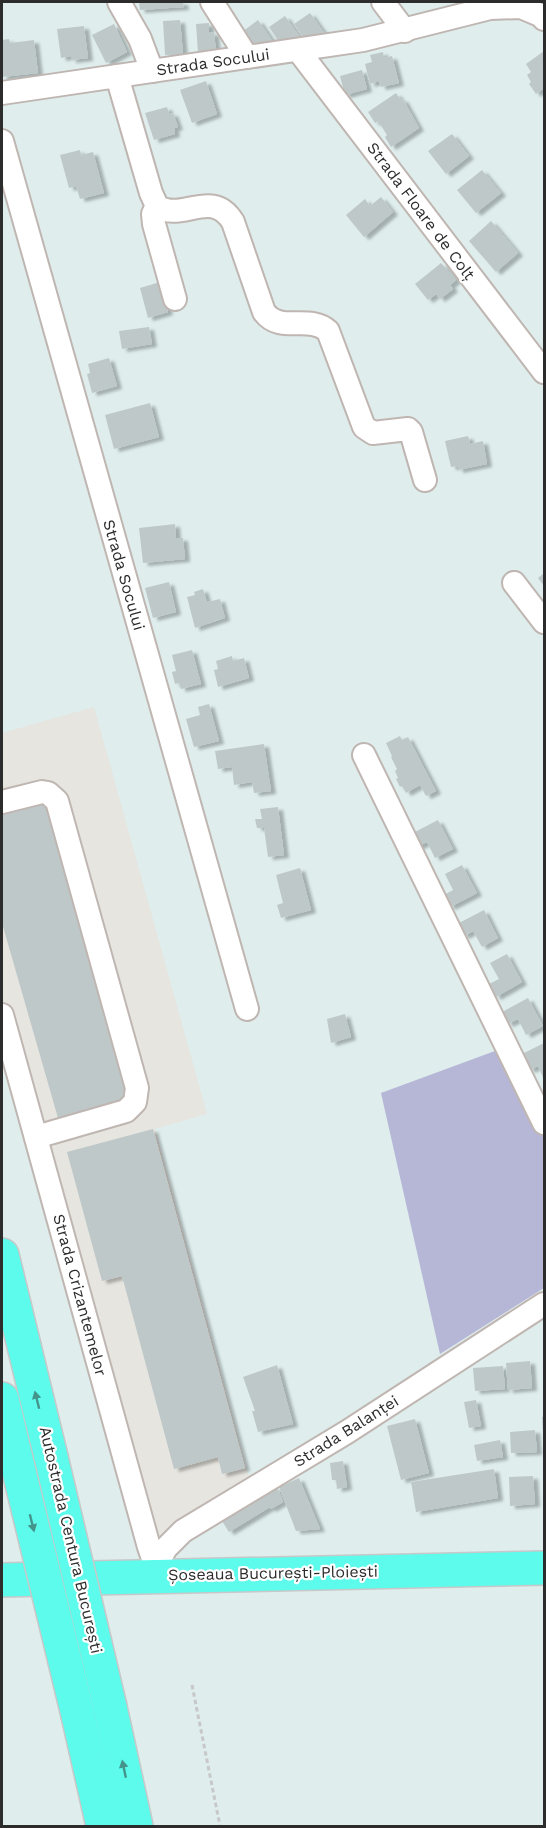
<svg xmlns="http://www.w3.org/2000/svg" width="546" height="1828" viewBox="0 0 546 1828" font-family="'Work Sans',sans-serif">
<defs>
<filter id="shadow"><feDropShadow dx="5" dy="3" stdDeviation="1.5" flood-color="#0004"/></filter>
</defs>
<rect width="100%" height="100%" fill="#dfeded"/>
<!-- industrial -->
<path fill="#e6e5df" d="M94 707 207 1114 155 1129 250 1481 139 1550 2 1057V733Z"/>
<!-- cemetery -->
<path fill="#b6b7d7" d="M503 1048 544 1137V1288L440 1354 381 1093Z"/>
<!-- building -->
<g fill="#bec8c9" filter="url(#shadow)">
<path d="M139 2H183L184 7 140 10Z"/>
<path d="M310 13 325 34 304 39 294 24Z"/>
<path d="M285 16 300 37 290 45H284L281 40 279 42 269 27Z"/>
<path d="M180 20 183 54 165 55 163 21Z"/>
<path d="M258 20 273 42 263 49 257 50 254 45 252 46 242 32Z"/>
<path d="M209 23V33L214 32 216 52 198 53 196 24Z"/>
<path d="M114 24 127 52 106 63 92 35Z"/>
<path d="M84 26 88 58 71 60V56L61 58 57 29Z"/>
<path d="M9 39 10 43 34 40 38 73 2 77V40Z"/>
<path d="M544 51V88L536 94 529 84 531 82 527 75 531 72 526 64Z"/>
<path d="M383 52 384 58 392 56 399 83 381 87 379 81 370 84 365 64 372 62 370 55Z"/>
<path d="M362 70 367 89 345 95 340 76Z"/>
<path d="M206 81 217 114 192 123 180 90Z"/>
<path d="M396 93 401 100 403 99 419 128 391 147 385 137 387 135 378 121 375 123 368 112Z"/>
<path d="M167 107 169 114 173 113 178 127 174 128 175 134 154 140 145 113Z"/>
<path d="M452 134 469 156 446 174 428 151Z"/>
<path d="M80 150 81 155 93 152 104 193 80 199 76 186 69 188 60 155Z"/>
<path d="M482 170 501 193 476 213 457 190Z"/>
<path d="M381 197 393 212 364 237 346 215 365 199 370 206Z"/>
<path d="M491 221 518 253 496 272 469 241Z"/>
<path d="M441 263 456 280 450 285 453 289 440 299 436 294 428 300 415 284Z"/>
<path d="M160 282 168 312 148 318 140 288Z"/>
<path d="M149 327 152 344 122 349 119 331Z"/>
<path d="M109 358 117 386 92 393 87 374 90 373 88 364Z"/>
<path d="M150 403 159 437 114 449 105 415Z"/>
<path d="M468 436 470 444 483 441 487 464 458 470V466L451 467 445 441Z"/>
<path d="M175 524 176 538H183L185 559 143 563 139 528Z"/>
<path d="M544 573V586L538 578Z"/>
<path d="M169 582 176 612 153 618 145 588Z"/>
<path d="M203 589 207 602 220 599 225 618 195 628 187 597 195 595 194 592Z"/>
<path d="M192 650 201 684 181 689 179 683 175 684 172 672 176 671 172 655Z"/>
<path d="M232 656 233 661 244 658 249 678 218 687 214 670 218 669 216 661Z"/>
<path d="M209 704 219 741 194 747 186 719 200 715 198 707Z"/>
<path d="M400 736 402 740 408 737 436 791 426 796 420 785 406 793 402 786 400 787 396 779 398 778 395 771 397 769 391 757 392 756 386 743Z"/>
<path d="M264 744 271 791 254 793 252 782 234 785 232 767 218 769 215 751Z"/>
<path d="M44 800 55 836 62 834 69 862 62 864 69 888 76 886 84 914 77 916 84 940 91 938 130 1097 58 1118 2 923V813Z"/>
<path d="M278 807 284 855 268 857 264 828H257L255 819H262L260 809Z"/>
<path d="M438 820 453 849 435 858 427 842 417 847 411 834Z"/>
<path d="M462 865 477 893 450 907 444 895 453 890 445 874Z"/>
<path d="M300 868 311 910 281 918 277 905 283 903 276 875Z"/>
<path d="M484 910 498 938 482 947 473 931 464 936 457 924Z"/>
<path d="M507 954 522 982 496 997 489 984 499 979 490 963Z"/>
<path d="M528 998 543 1026 526 1035 518 1019 508 1024 502 1012Z"/>
<path d="M345 1014 351 1037 331 1043 327 1019Z"/>
<path d="M544 1043V1080L538 1066 530 1070 522 1054Z"/>
<path d="M153 1129 245 1468 222 1474 218 1457 174 1469 122 1276 102 1281 67 1152Z"/>
<path d="M530 1361 532 1388 508 1390 506 1363Z"/>
<path d="M277 1365 293 1424 258 1432 252 1411H255L243 1377Z"/>
<path d="M503 1366 505 1389 475 1391 473 1368Z"/>
<path d="M476 1400 481 1426 469 1428 464 1402Z"/>
<path d="M544 1416V1433H543L542 1417Z"/>
<path d="M415 1419 429 1473 401 1480 387 1426Z"/>
<path d="M535 1430 537 1452 511 1453 510 1432Z"/>
<path d="M500 1440 503 1457 477 1461 474 1445Z"/>
<path d="M343 1461 347 1487 337 1489 336 1480H332L330 1463Z"/>
<path d="M494 1469 498 1498 416 1512 411 1482Z"/>
<path d="M533 1476 535 1504 510 1506 509 1477Z"/>
<path d="M299 1478 320 1529 296 1531 279 1487Z"/>
<path d="M277 1486 283 1502 271 1509 270 1507 229 1532 222 1521Z"/>
</g>
<g fill="none" stroke-linecap="round" stroke-linejoin="round">
<defs>
<g id="minor">
<path d="M119 2 140 39 152 71"/>
<path d="M212 2 247 57"/>
<path d="M383 2 405 31"/>
<path d="M298 50 544 372"/>
<path d="M117 76 151 193 157 206C181 223 212 187 233 222L264 312C280 334 309 314 328 331L364 427 373 433 408 429 411 432 425 480"/>
<path d="M2 93 363 40 490 8 521 7 540 15 544 19"/>
<path d="M2 141 247 1009"/>
<path d="M157 206 153 214 154 224 175 299"/>
<path d="M514 583 544 622"/>
<path d="M364 755 544 1123"/>
<path d="M2 802 42 792 48 793 57 801 137 1088 135 1102 126 1111 36 1137"/>
<path d="M2 1015 149 1547 159 1576"/>
<path d="M156 1566 166 1548 183 1531 347 1432 544 1304"/>
</g>
<g id="highway">
<path d="M2 1255 51 1457"/>
<path d="M2 1399 18 1467"/>
<path d="M2 1580 544 1568"/>
<path d="M110 1707 136 1826"/>
<path d="M78 1715 103 1826"/>
</g>
</defs>
<!-- minor casing -->
<use href="#minor" stroke="#bfb6b2" stroke-width="26"/>
<!-- highway casing -->
<use href="#highway" stroke="#c8c8c8" stroke-width="36"/>
<!-- path -->
<path stroke="#c8c8c8" stroke-width="3" stroke-dasharray="4.5 3" stroke-linecap="butt" d="M192 1685 220 1826"/>
<!-- minor -->
<use href="#minor" stroke="#fff" stroke-width="22"/>
<!-- highway -->
<use href="#highway" stroke="#5cfbec" stroke-width="33"/>
<defs>
<g id="highway-bridge">
<path d="M51 1457 110 1707"/>
<path d="M18 1467 78 1715"/>
</g>
</defs>
<!-- highway-bridge casing -->
<use href="#highway-bridge" stroke="#c8c8c8" stroke-width="36" stroke-linecap="butt"/>
<!-- highway-bridge -->
<use href="#highway-bridge" stroke="#5cfbec" stroke-width="33"/>
</g>
<!-- one-way arrows -->
<defs><path id="oneway-solid" d="M-6-.8H1V-3.2L6.5 0L1 3.2V.8H-6Z" transform="scale(1.5)"/></defs>
<g fill="#44948c">
<use href="#oneway-solid" transform="translate(37 1400) rotate(-104)"/>
<use href="#oneway-solid" transform="translate(32 1523) rotate(76)"/>
<use href="#oneway-solid" transform="translate(124 1769) rotate(-102)"/>
</g>
<g text-anchor="middle" dominant-baseline="central" stroke-width="4.5" stroke-linejoin="round" paint-order="stroke">
<!-- street labels -->
<g font-size="16" fill="#2c2c2c" stroke="#fff">
<text transform="translate(213 62) rotate(-8)">Strada Socului</text>
<text transform="translate(421 211) rotate(53)">Strada Floare de Colț</text>
<text transform="translate(124 575) rotate(74)">Strada Socului</text>
<text transform="translate(80 1295) rotate(75)">Strada Crizantemelor</text>
<text transform="translate(346 1431) rotate(-32)">Strada Balanței</text>
<text transform="translate(71 1540) rotate(77)">Autostrada Centura București</text>
<text transform="translate(273 1573) rotate(-1)">Șoseaua București-Ploiești</text>
</g>
</g>
<!-- border -->
<rect width="546" height="1828" fill="none" stroke="#2c2c2c" stroke-width="6"/>
</svg>
